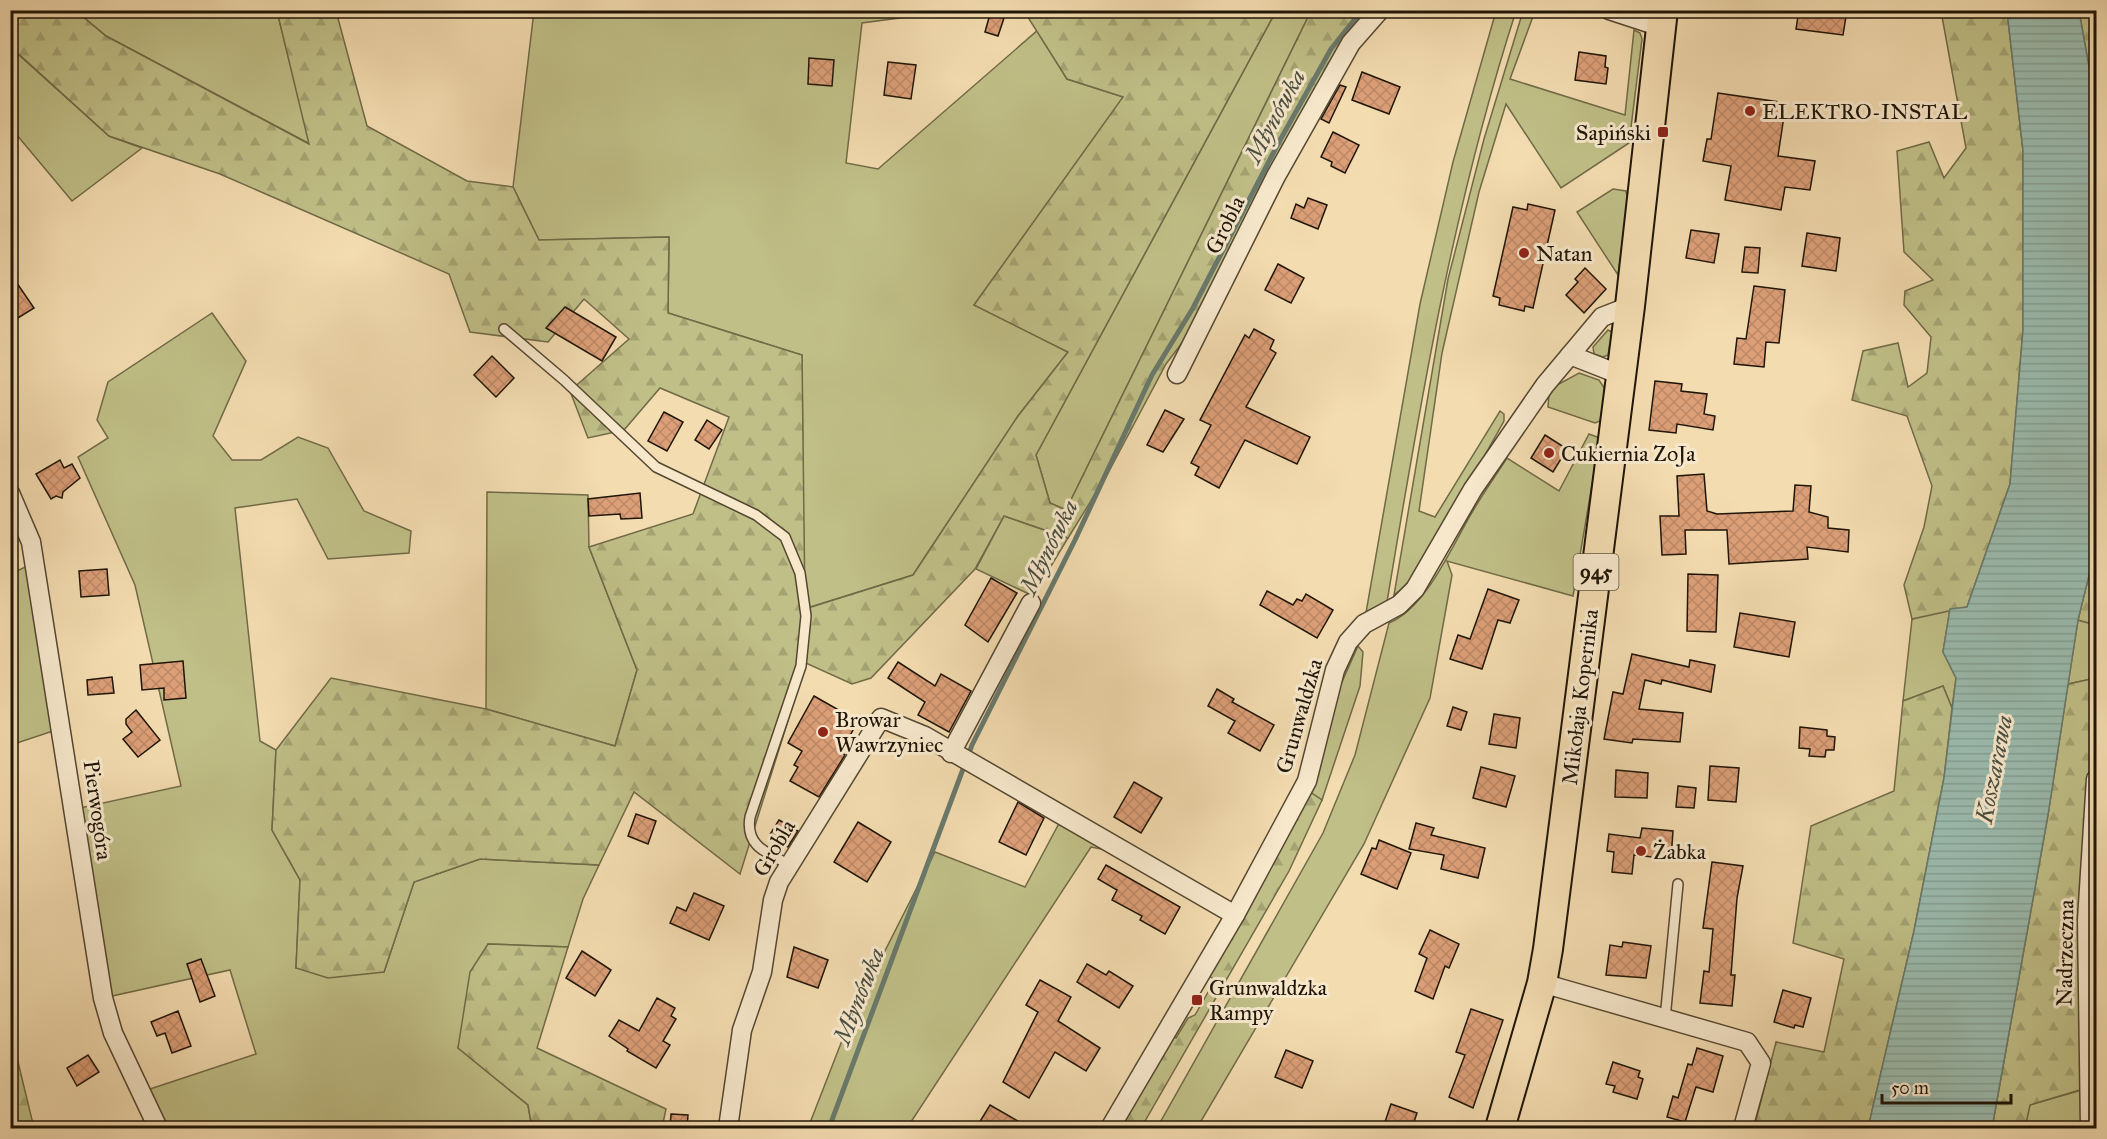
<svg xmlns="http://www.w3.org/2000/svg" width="2107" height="1139" viewBox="0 0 2107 1139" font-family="'IM FELL Great Primer',serif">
<defs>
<pattern id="forest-firs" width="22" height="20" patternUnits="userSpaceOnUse" patternTransform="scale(1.5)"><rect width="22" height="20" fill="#c0bf87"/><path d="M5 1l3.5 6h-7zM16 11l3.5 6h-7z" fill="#a5a373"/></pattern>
<pattern id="water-rules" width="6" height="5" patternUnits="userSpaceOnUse" patternTransform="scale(1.5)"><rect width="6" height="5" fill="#9bbbae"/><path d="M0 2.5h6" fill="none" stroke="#85a094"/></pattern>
<pattern id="building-cross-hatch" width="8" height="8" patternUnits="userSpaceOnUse" patternTransform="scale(1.5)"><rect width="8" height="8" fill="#dc9f78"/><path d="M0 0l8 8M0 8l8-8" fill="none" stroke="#bc8866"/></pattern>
</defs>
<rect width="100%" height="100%" fill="#f3dcb0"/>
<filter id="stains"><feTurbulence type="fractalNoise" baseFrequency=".00333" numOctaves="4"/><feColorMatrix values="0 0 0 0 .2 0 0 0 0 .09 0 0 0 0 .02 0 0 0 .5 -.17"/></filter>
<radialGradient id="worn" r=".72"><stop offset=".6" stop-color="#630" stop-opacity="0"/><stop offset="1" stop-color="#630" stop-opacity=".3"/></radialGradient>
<!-- green -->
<g fill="#c0bf87" stroke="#706a47" stroke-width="1.5">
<path d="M76 11H277L310 144 106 36Z"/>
<path d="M534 11H953L862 23 846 163 878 169 1038 30 1067 79 1124 97 974 305 1068 352 1018 416 913 575 804 609 802 355 668 313 669 237 539 240 513 187Z"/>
<path d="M1276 11H1311L1066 510 1050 503 1036 455Z"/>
<path d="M1496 11H1516C1452 209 1419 409 1385 614L1364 624 1420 304 1453 162Z"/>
<path d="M1523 11H1535L1510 79 1625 115 1634 30 1640 33 1642 39 1629 143 1561 188 1506 104 1479 192 1442 353 1419 511 1435 517 1500 411 1504 414V421L1416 578 1394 595 1448 279 1484 139Z"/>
<path d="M10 47 109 136 142 148 72 201 11 128Z"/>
<path d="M1613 189 1626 191 1628 201 1618 275 1577 212Z"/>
<path d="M212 313 246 361 213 436 232 460H261L298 437 328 448 364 511 411 531 409 553 328 559 297 499 235 508 260 741 276 750 272 830 300 880 296 968 384 972 414 882 480 859 599 865 583 899 568 947 488 944 458 1048 528 1105 532 1128H158L141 1092 256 1054 230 970 103 998 80 808 181 786 135 585 78 457 108 438 97 420 108 382Z"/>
<path d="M1608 330 1612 332 1608 355 1603 357 1594 354 1593 347Z"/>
<path d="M1579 373 1599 380 1605 389 1600 421 1595 423 1548 407 1549 394 1557 385Z"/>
<path d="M1589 434 1600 438 1573 596 1447 561 1452 575 1430 698 1364 844 1197 1128H1157L1323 833 1355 755 1389 623C1427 608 1453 543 1474 509 1484 492 1496 475 1507 458L1559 491Z"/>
<path d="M487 492 588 495 589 547 637 670 615 746 486 709Z"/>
<path d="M1004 516 1068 538 1033 596 976 569Z"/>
<path d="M29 565 62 728 11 745V574Z"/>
<path d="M1950 609 1943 652 1956 678 1952 708 1943 686 1903 701 1912 619Z"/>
<path d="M2078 620 2096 625V678L2068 684Z"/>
<path d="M1358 646 1363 652 1360 686 1322 800 1310 792 1337 693Z"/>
<path d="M1063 816 1132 855 1091 847 907 1128H808L850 1020 935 852 1025 887Z"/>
<path d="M2089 1088 2092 1128H2025L2029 1105Z"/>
</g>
<!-- forest -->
<g fill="url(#forest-firs)" stroke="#706a47" stroke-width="1.5">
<path d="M11 11H76L106 36 309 144 277 11H336L367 126 467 181 513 187 539 240 669 237 668 313 802 355 805 609 913 575 1018 416 1068 352 974 305 1123 97 1067 79 1024 11H1276L1036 455 1050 503 1066 510 1311 11H1375L1188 335 1166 364 1107 475 1068 538 1004 516 975 569 871 678 852 684 806 663 740 874 634 792 599 865 480 859 414 882 384 972 328 978 296 968 300 880 272 830 276 750 331 678 486 709 615 746 637 670 589 547 693 514 729 417 660 388 624 430 588 438 570 391 629 339 584 299 548 342 470 332 449 274 220 174 109 136 11 47Z"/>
<path d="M1941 11H2007L2023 151V330L2010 484 1967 607 1912 619 1904 585 1924 527 1932 486 1907 416 1852 400 1863 351 1898 343 1908 387 1927 373 1931 337 1904 305 1905 291 1933 280 1904 252 1897 151 1929 142 1944 178 1966 148Z"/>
<path d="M2079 11H2096V106Z"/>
<path d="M2096 547V625L2078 620Z"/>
<path d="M2096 678 2081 921 2083 1089 2030 1105 2025 1128H1992L2048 815 2068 684Z"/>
<path d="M1943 686 1952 708 1944 778 1914 931 1868 1128H1754L1776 1042 1824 1052 1844 959 1793 943 1811 826 1894 791 1903 701Z"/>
<path d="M1310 792 1322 800 1289 871 1141 1128H1117L1171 1035 1176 1038 1188 1018 1195 1015 1215 980 1206 974 1273 864Z"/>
<path d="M488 944 568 947 537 1048 666 1109 662 1128H532L528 1105 458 1048 470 972Z"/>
<path d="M11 1033 34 1128H11Z"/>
</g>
<!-- water -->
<path fill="url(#water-rules)" stroke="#69796b" stroke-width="1.5" d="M2007 11H2079L2096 106V547L2078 620 2048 815 1992 1128H1868L1914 931 1944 778 1956 678 1943 652 1950 609 1967 607 2010 484 2023 330V151Z"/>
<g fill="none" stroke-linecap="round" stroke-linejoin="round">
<!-- stream -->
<path stroke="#69796b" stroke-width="5" d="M829 1128 972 745 1075 540 1152 375 1193 308 1279 142 1331 49 1362 10"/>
</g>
<!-- building -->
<g fill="url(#building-cross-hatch)" stroke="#1f1507" stroke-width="1.5">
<path d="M1799 10H1847L1843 35 1796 29Z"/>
<path d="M990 14 1004 18 998 36 985 32Z"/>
<path d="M1579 52 1606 56 1605 67 1608 68 1606 84 1575 80Z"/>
<path d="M809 58 834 60 832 86 808 84Z"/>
<path d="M888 62 916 65 911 99 884 95Z"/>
<path d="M1362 72 1400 87 1389 114 1352 100Z"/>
<path d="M1340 85 1346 87 1329 123 1321 119Z"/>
<path d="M1718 93 1786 103 1778 156 1815 161 1810 190 1785 187 1781 210 1725 200 1731 166 1703 161 1707 139H1711Z"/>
<path d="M1333 132 1359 145 1345 173 1331 166 1332 162 1321 157Z"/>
<path d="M1308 198 1327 205 1318 229 1291 218 1296 204 1304 208Z"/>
<path d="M1528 204 1555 210 1533 308 1525 306 1524 311 1499 305 1500 298 1493 296 1513 207 1527 210Z"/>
<path d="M1691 230 1719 234 1714 263 1686 258Z"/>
<path d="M1807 233 1840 238 1836 271 1802 266Z"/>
<path d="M1745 247 1760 248 1758 273 1742 272Z"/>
<path d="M1278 264 1304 278 1291 303 1265 290Z"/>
<path d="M1585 268 1606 289 1584 313 1566 295 1578 282 1575 279Z"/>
<path d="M10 273 34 308 10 323Z"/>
<path d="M1754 286 1785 290 1779 343 1766 342 1764 367 1734 364 1737 338 1746 339Z"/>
<path d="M565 307 616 337 602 361 546 328Z"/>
<path d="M1254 329 1274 340 1270 349 1276 353 1246 407 1310 437 1297 464 1245 440 1219 488 1195 475 1199 467 1191 463 1211 425 1200 420 1245 335 1249 338Z"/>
<path d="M492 356 514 378 496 397 474 375Z"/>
<path d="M1655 381 1682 384 1681 391 1707 394 1704 414 1715 416 1713 430 1677 424 1676 433 1649 430Z"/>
<path d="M1165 410 1184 419 1163 452 1147 445Z"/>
<path d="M664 412 683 422 667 451 648 441Z"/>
<path d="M707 420 722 430 709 449 695 440Z"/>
<path d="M1545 435 1567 449 1553 472 1531 458Z"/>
<path d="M60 460 64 468 72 464 80 478 63 492 62 498 56 496 51 499 36 474Z"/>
<path d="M1704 474 1707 511 1717 514 1793 511 1795 485 1811 486 1809 512 1828 517V528L1849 530 1848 552 1807 547 1808 559 1729 564 1727 530H1685L1686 554 1662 555 1660 516H1679L1677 476Z"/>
<path d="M640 493 642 518 621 519 620 514 589 516 588 499Z"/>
<path d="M107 569 109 595 81 597 79 571Z"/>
<path d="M1688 574 1718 575 1716 632 1687 631Z"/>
<path d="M991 578 1017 593 988 642 965 625Z"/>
<path d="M1488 589 1519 600 1510 623 1498 620 1482 669 1450 659 1458 635 1470 639Z"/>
<path d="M1267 591 1293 605 1297 599 1302 601 1306 594 1333 610 1317 638 1260 605Z"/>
<path d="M1740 613 1795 622 1789 657 1734 647Z"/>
<path d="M1632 654 1689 667 1690 660 1715 665 1711 692 1662 680 1661 684 1645 680 1639 709 1683 713 1680 742 1633 739 1632 743 1604 739 1613 692 1623 694Z"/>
<path d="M183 661 186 698 164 700V688L142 690 140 665Z"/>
<path d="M898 662 935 686 941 674 971 691 949 732 918 715 925 702 888 678Z"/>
<path d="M112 677 114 693 88 695 87 680Z"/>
<path d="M1217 689 1234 699 1232 702 1274 725 1260 751 1228 733 1235 721 1208 706Z"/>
<path d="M814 696 858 721 841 752 845 755 819 797 790 781 798 767 794 765 802 751 788 743Z"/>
<path d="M1453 707 1467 712 1461 730 1447 726Z"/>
<path d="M136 710 160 740 138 757 123 739 132 732 126 724V719Z"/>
<path d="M1494 714 1520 718 1516 748 1489 744Z"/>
<path d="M1800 727 1827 730V736L1835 737 1834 750H1826L1825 757 1809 756 1810 749 1799 748Z"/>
<path d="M1710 766 1739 768 1736 802 1708 800Z"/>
<path d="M1481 767 1515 776 1506 807 1473 798Z"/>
<path d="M1616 770 1648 773 1647 798 1615 797Z"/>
<path d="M1134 782 1162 798 1141 833 1114 817Z"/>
<path d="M1678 786 1696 788 1694 808 1676 807Z"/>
<path d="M1018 802 1044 818 1026 855 999 842Z"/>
<path d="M636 814 656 821 648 844 628 836Z"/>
<path d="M779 820 798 831 788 847 769 836Z"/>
<path d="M858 822 891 842 867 882 834 862Z"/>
<path d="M1416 823 1434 828 1431 835 1485 848 1478 878 1441 869 1444 855 1409 849Z"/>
<path d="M1642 828 1673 831 1671 859 1634 855 1632 874 1612 872 1614 852 1607 851 1609 834 1640 838Z"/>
<path d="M1379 840 1411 853 1397 889 1361 874 1372 848 1376 849Z"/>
<path d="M1712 862 1743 866 1737 898 1731 975H1735L1732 1006 1700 1003 1704 971 1709 972 1713 929 1703 928Z"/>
<path d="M1106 865 1180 907 1165 934 1140 920 1142 916 1112 900 1117 890 1098 879Z"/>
<path d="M694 893 724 906 709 940 670 923 677 907 686 911Z"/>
<path d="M1430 930 1459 944 1449 968 1445 966 1433 999 1415 991 1427 958 1419 954Z"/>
<path d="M1623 942 1651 946 1646 978 1606 975 1610 945 1622 947Z"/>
<path d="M794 947 828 960 818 988 787 977Z"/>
<path d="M582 951 611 970 595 996 566 978Z"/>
<path d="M201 959 215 996 200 1002 187 964Z"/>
<path d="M1087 964 1106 975 1109 971 1133 986 1119 1008 1077 982Z"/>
<path d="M1040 980 1071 997 1058 1021 1100 1048 1086 1071 1055 1052 1029 1098 1003 1082 1038 1012 1026 1005Z"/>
<path d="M1783 990 1811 998 1803 1027 1795 1025 1794 1028 1774 1022Z"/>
<path d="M657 998 675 1008 671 1016 676 1019 663 1041 670 1045 656 1068 627 1051 628 1049 609 1036 619 1020 639 1031Z"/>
<path d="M1471 1009 1503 1020 1473 1108 1449 1097 1465 1055 1456 1052Z"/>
<path d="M178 1011 191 1046 172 1053 165 1033 157 1036 151 1022Z"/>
<path d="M1697 1048 1723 1056 1713 1092 1696 1087 1685 1122 1667 1117 1673 1096 1678 1098 1688 1064 1692 1065Z"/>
<path d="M1286 1050 1313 1061 1302 1088 1275 1077Z"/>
<path d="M88 1055 99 1072 77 1086 67 1068Z"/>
<path d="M1613 1062 1640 1071 1638 1077 1643 1079 1637 1099 1613 1092 1615 1086 1606 1084Z"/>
<path d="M1391 1104 1417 1113 1412 1128H1383Z"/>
<path d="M990 1105 1030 1128H976Z"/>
<path d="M671 1114 688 1115 687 1128H670Z"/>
</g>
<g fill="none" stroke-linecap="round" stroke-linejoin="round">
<defs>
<g id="service">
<path d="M504 329 564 380 656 467 756 515 785 537 800 573 806 616 801 666 750 817C745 847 768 853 790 865"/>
<path d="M1665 1019 1678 884"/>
</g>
<g id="minor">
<path d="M1609 10 1661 27"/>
<path d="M1570 355 1621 375"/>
<path d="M1177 374 1276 176 1351 43 1380 10"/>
<path d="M10 493 31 542 103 998 113 1033 158 1128"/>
<path d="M951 753 1031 603"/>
<path d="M1542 983 1747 1042 1761 1063 1743 1128"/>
<path d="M728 1128 742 1030 762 972 773 900 779 882 881 718 925 736 1235 915"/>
<path d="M1110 1128 1235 915 1307 781 1335 670 1348 642 1364 624 1399 605 1415 589 1473 489 1545 385 1602 317 1630 306"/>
<path d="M2090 1128 2087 920 2096 779"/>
</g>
<path id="primary" d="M1500 1128 1542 983 1548 949 1630 306 1663 10"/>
</defs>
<!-- service casing -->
<use href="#service" stroke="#544731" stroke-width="12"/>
<!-- minor casing -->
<use href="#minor" stroke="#544731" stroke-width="21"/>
<!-- primary casing -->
<use href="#primary" stroke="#1f1507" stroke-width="32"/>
<!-- service -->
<use href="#service" stroke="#f7e8cc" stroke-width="9"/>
<!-- minor -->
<use href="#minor" stroke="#f7e8cc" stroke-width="18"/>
<!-- primary -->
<use href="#primary" stroke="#f3dcb0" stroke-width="28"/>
</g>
<!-- markers -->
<g fill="#8f2418" stroke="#f7e8cc" stroke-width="2">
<circle cx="1750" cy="111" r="6"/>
<rect x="1657" y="126" width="12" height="12" rx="3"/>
<circle cx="1524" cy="253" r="6"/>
<circle cx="1549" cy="453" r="6"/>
<circle cx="823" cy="732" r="6"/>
<circle cx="1641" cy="851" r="6"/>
<rect x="1191" y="994" width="12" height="12" rx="3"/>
</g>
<g text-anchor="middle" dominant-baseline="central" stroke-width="6" stroke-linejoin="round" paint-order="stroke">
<!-- shield labels -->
<rect fill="#f7e8cc" stroke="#605442" stroke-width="1.5" x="1573.5" y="554" width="45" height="36" rx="4.5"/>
<g font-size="21" font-weight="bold" fill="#1f1507">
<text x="1596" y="572">945</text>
</g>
<!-- poi labels -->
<g font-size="22" fill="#1f1507" stroke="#f7e8cc" text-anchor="start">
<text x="1762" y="111">ELEKTRO-INSTAL</text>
<text x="1651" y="132" text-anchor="end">Sapiński</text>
<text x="1536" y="253">Natan</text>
<text x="1561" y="453">Cukiernia ZoJa</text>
<text x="835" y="719">Browar<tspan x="835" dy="25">Wawrzyniec</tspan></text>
<text x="1653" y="851">Żabka</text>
<text x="1209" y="987">Grunwaldzka<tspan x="1209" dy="25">Rampy</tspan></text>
</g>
<!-- street labels -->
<g font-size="22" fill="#1f1507" stroke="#f7e8cc">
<text transform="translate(1225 225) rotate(-64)">Grobla</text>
<text transform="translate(1580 697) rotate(-83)">Mikołaja Kopernika</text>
<text transform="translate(1299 716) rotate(-74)">Grunwaldzka</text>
<text transform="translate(98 810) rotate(82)">Pierwogóra</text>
<text transform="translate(774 848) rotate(-60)">Grobla</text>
<text transform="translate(2065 953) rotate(-89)">Nadrzeczna</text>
</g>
<!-- water labels -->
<g font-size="24" font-style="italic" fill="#4a4f41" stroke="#f7e8cc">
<text transform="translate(1275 116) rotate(-62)">Młynówka</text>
<text transform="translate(1049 547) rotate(-64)">Młynówka</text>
<text transform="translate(1994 769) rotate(-79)">Koszarawa</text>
<text transform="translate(859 996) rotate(-69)">Młynówka</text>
</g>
</g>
<!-- margin -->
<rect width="2107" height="1139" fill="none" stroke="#f3dcb0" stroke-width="36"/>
<rect x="12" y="12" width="2083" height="1115" fill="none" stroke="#1f1507" stroke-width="3"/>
<rect x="18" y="18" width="2071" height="1103" fill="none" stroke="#1f1507" stroke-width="1.5"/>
<!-- scale -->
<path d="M1882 1094v9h129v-9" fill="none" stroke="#1f1507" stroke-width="3"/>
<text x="1891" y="1094" font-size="18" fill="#1f1507" stroke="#f7e8cc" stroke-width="4.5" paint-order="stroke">50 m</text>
<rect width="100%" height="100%" filter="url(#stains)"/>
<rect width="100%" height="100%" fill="url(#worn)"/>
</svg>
